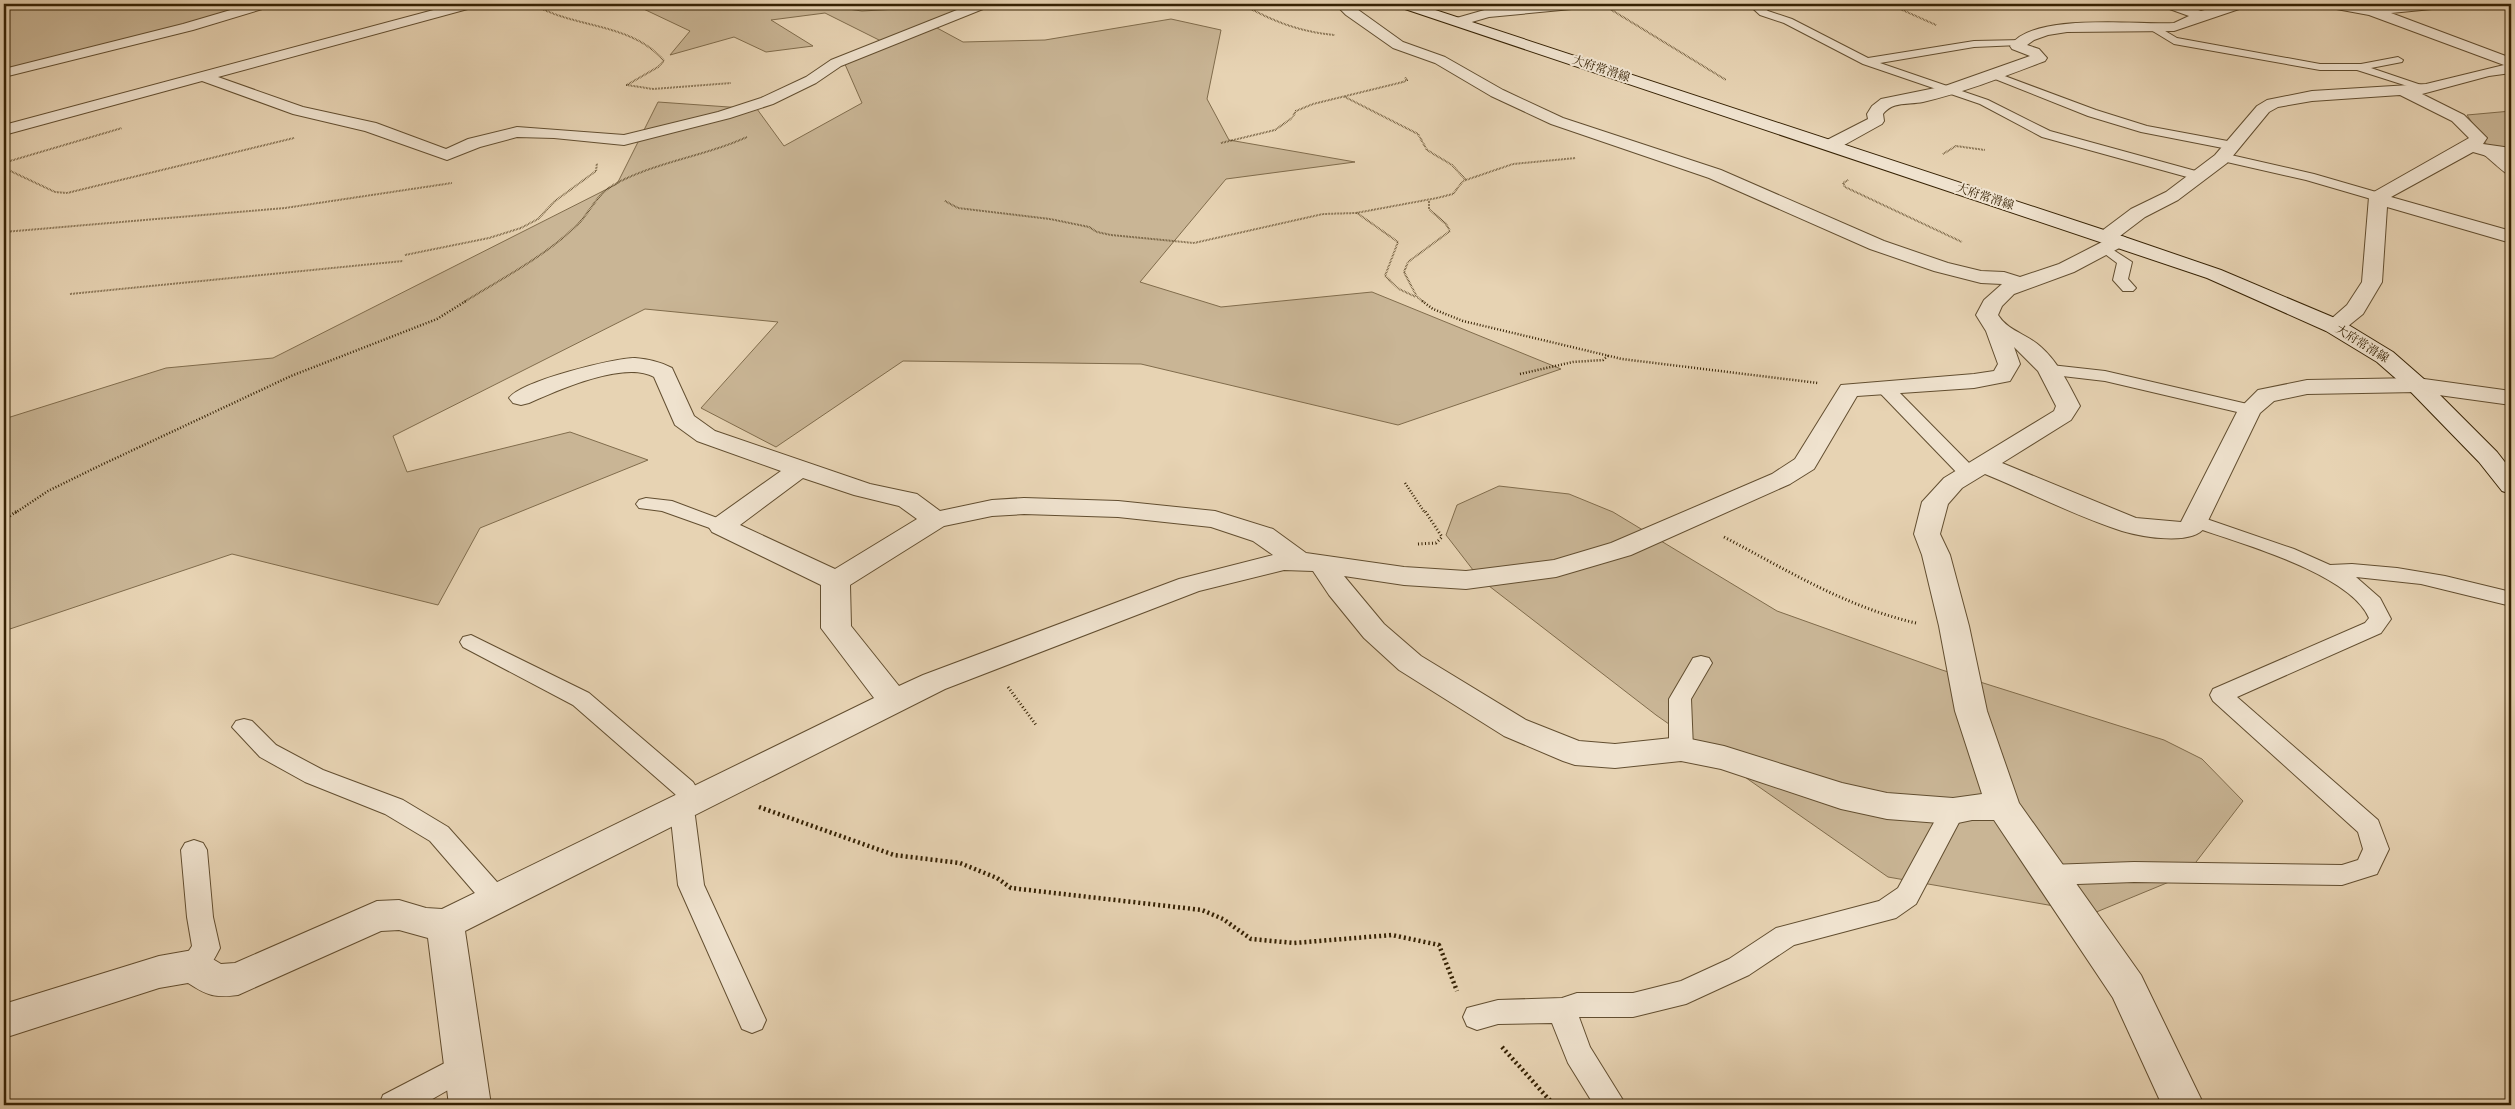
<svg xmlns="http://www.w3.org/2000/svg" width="2515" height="1109" viewBox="0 0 2515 1109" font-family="'IM FELL DW Pica','Noto Serif JP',serif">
<rect width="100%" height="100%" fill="#e7d3b3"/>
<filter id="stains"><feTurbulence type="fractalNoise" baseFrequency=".004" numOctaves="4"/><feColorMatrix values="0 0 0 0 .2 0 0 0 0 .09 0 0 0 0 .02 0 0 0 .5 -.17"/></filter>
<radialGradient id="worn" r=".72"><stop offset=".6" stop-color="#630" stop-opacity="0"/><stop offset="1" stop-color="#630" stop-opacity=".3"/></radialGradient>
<!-- green -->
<g fill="#c9b595" stroke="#806c4c">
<path d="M4 4H253L134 40 4 71Z"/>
<path d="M633 4H777L784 9 813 4 862 11 971 5 926 22 963 42 1045 40 1171 19 1221 30 1207 99 1229 140 1355 162 1226 179 1140 282 1221 307 1372 292 1561 369 1398 425 1141 364 903 361 776 447 701 408 778 322 645 309 393 436 407 472 570 432 648 460 480 528 438 605 232 554 4 631V419L166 368 273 358 617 184 658 102 757 109 784 146 862 103 844 62 889 45 825 13 771 20 813 46 766 52 734 37 670 55 690 31Z"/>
<path d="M2511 111V168L2490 150 2467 115Z"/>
<path d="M1499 486 1569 494 1613 512 1777 611 1942 670 2164 740 2202 759 2243 801 2186 875 2094 913 1888 877 1656 715 1480 579 1446 535 1457 505Z"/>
</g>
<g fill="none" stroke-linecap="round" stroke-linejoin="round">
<defs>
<g id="service">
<path d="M1748 4H1759L1768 11 1792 19 1868 58 1974 41 2023 40 2024 42 2019 45 1974 47 1880 63 1988 100 2050 131 2203 173 2204 176 2198 180 2042 137 1980 104 1863 64 1784 23 1760 15Z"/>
<path d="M2155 25 2177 38 2320 64H2361L2398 57 2403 60 2402 62 2371 68 2433 89 2427 92 2423 91 2357 70H2320L2174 44 2151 30V26Z"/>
<path d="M1994 72 2096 110 2147 126 2233 142 2239 146 2233 150 2141 132 2088 116 1990 77 1988 75Z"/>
<path d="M2487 147C2503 151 2511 160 2511 176 2506 175 2489 158 2483 154L2481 151Z"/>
<path d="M2222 153 2314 174 2383 194 2385 197 2378 201 2306 180 2218 160 2216 157Z"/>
<path d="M2104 244 2132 262 2128 279 2136 288 2133 291H2123L2113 280 2117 263 2097 248Z"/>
<path d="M2051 365 2105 371 2256 406 2259 410 2256 414 2250 415 2105 381 2045 374 2043 370 2045 366Z"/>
<path d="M1885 383 1891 384 1976 470 1978 474 1976 478H1962L1879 392 1877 388 1879 384Z"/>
<path d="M646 498 672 501 728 522 731 526 728 530 721 532 662 511 639 508 636 504 639 500Z"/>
<path d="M2195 515 2294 549 2330 565 2352 564 2397 568 2445 576 2511 592V606L2421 584 2356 577 2380 598 2391 619 2381 633 2237 697 2378 820 2389 849 2377 874 2342 885 2134 882 2049 885 2040 882 2036 875 2040 868 2049 865 2134 862 2342 865 2358 860 2363 849 2358 832 2213 701 2210 695 2213 689 2365 623 2369 618C2349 572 2235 542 2188 525L2185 521 2188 517Z"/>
<path d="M471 635 589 693 693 782 705 802 702 809 693 811 695 816 704 885 766 1020 762 1029 752 1033 742 1029 678 885 671 819 665 810 668 803 680 801 675 794 573 705 463 647 460 642 463 637Z"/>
<path d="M1701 656 1709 658 1712 663 1691 699 1693 749 1689 755 1681 758 1673 755 1669 749V699L1693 658Z"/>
<path d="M244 719 252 721 276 745 323 770 403 800 448 827 505 891 509 899 505 907 496 910 487 907 430 841 385 814 305 782 260 757 232 727 236 721Z"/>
<path d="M1953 802 1962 804 1965 811 1916 904 1896 918 1794 945 1749 975 1686 1004 1633 1017H1579L1590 1047 1626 1105H1594L1568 1063 1552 1023 1498 1024 1477 1030 1467 1026 1463 1017 1467 1008 1498 1000 1562 998 1577 993H1633L1681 981 1729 959 1776 928 1879 901 1898 888 1944 804Z"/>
<path d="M194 840 203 843 207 850 213 917 220 948C212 964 203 981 183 974L179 966 192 946 187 917 181 850 185 843Z"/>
<path d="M466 1052 476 1056 481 1065 476 1074 422 1105H379L383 1095Z"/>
</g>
<g id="minor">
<path d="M251 4H271L269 7 193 30 4 77V69L183 24Z"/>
<path d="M456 4H477L475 7 218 77 303 107 376 123 446 149 468 139 517 127 624 135 718 112 761 98 806 77 831 60 972 4H990L988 7 841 66 816 83 773 104 730 118 624 145 554 138 517 137 480 147 447 160 365 131 293 114 202 81 4 135V125Z"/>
<path d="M1335 4H1350L1403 42 1445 57 1503 90 1563 118 1721 170 1884 241 1948 263 1981 271 2004 272 2020 277 2059 264 2102 242 2096 237 2099 233 2131 209 2166 192 2215 155 2257 106 2267 100 2312 91 2426 84 2504 65 2369 15 2331 8 2324 4H2353L2374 7 2406 4H2449L2442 8 2391 13 2511 58V73L2489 76 2422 94 2464 115 2487 138 2483 144 2511 148V158L2487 156 2473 152 2391 197 2511 231V243L2387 207 2382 282 2363 314 2342 331 2334 332 2326 331 2323 326 2347 305 2362 282 2369 197 2372 193 2469 138 2452 121 2400 95 2312 101 2278 107 2269 112 2227 163 2178 200 2145 217 2120 236 2125 237 2128 241 2125 245 2074 272 2014 294 2002 306 1998 315C2009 332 2026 333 2041 347 2059 363 2069 385 2080 406L2071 420 2002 463 2136 518 2181 522 2238 410 2258 390 2307 380 2417 378 2511 391V405L2417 392 2307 394 2274 401 2260 413 2205 527C2193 546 2142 537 2122 531 2078 517 2029 492 1985 474L1962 488 1948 504 1940 534 1950 555 1969 626 1987 711 2019 803 2141 975 2204 1105H2162L2113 998 1994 820H1972L1953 824 1887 819 1841 809 1721 769 1681 761 1615 768 1575 765 1563 761 1504 736 1399 670 1364 638 1329 595 1313 571 1284 570 1199 591 945 689 465 931 491 1105H449L428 938 399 930 381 931 238 995C215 998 208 996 188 983L159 988 4 1038V1004L159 956 193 950 206 955 221 964 235 963 377 901 399 900 426 908 442 909 874 698 821 628V585L712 532 708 526 712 520 781 471 697 441 675 425 654 377C625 360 558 390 529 403L521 405 513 403 509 398C521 381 613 358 635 358 648 359 661 362 672 368L694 416 715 431 870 484 917 494 940 511 992 500 1024 498 1118 501 1215 511 1273 529 1306 553 1404 567 1466 571 1554 560 1611 543 1772 474 1795 459 1841 385 1974 374 1994 371 1998 364 1986 331 1976 315 1984 300 2002 284 1981 283 1934 271 1870 249 1709 178 1551 124 1491 96 1435 63 1393 48 1346 15ZM2014 347 2038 371 2056 406 2054 411 1944 478 1922 502 1914 534 1922 555 1939 626 1955 711 1982 794 1953 798 1887 793 1842 783 1724 746 1681 737 1615 744 1579 741 1526 720 1421 656 1384 624 1344 576 1404 585 1466 589 1556 577 1631 555 1790 484 1814 469 1857 396 1974 388 2010 381 2020 364ZM803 478 854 495 899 506 917 519 835 569 740 525ZM1024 514 1118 517 1211 527 1253 541 1273 555 1179 579 923 675 899 686 851 626 850 585 944 526 992 516Z"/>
<path d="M1542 4H1589L1582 8 1489 17 1458 26 1451 22 1453 19 1488 9Z"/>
<path d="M2162 4H2181L2201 11 2226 4H2247L2245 7 2174 31 2067 32 2048 35 2034 40 2027 45 2039 49 2047 58 2045 61C2005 76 1965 92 1923 102 1908 105 1893 101 1883 114L1884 121 1882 124 1837 149H1825L1822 145 1825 141 1868 119 1867 114 1872 106 1881 99 1945 86 2030 56 2012 49 2010 46C2033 12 2135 25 2174 23L2189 16 2164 7Z"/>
</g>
<path id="secondary" d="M1397 4H1417L2113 233 2221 270 2342 321 2393 352 2425 380 2497 452 2511 470V494L2502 491 2479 462 2409 390 2377 362 2326 331 2207 278 1399 7Z"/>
</defs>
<!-- service casing -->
<use href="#service" stroke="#624e30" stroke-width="2"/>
<!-- minor casing -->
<use href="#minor" stroke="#624e30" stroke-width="2"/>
<!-- secondary casing -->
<use href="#secondary" stroke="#362204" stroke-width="2"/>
<!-- path-far3 -->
<g stroke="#362204" stroke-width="2" stroke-dasharray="0.5 1" stroke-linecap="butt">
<path d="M533 4C575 29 631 22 664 61L658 67 627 85 653 89 731 83"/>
<path d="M1242 4C1272 21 1300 32 1335 35"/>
<path d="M1889 4 1936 25"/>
<path d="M1610 9 1726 80"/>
<path d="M1345 97 1418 134 1427 150 1452 165 1466 180"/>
<path d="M1221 143 1275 130 1292 118 1296 111 1313 104 1403 82 1407 80 1405 77"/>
<path d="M1943 154 1956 146 1985 150"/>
<path d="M10 161 122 128"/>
<path d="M4 168 55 192 67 193 294 138"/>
<path d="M1848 180 1843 183 1845 187 1962 242"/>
<path d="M945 201 958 208 1050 219 1089 227 1097 232 1111 235 1194 243 1323 214 1356 213 1437 198 1453 194 1463 181 1513 164 1576 158"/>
<path d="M1357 213 1398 242 1385 276 1399 289 1416 297"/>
<path d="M4 232 285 208 452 183"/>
<path d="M405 255 489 238 521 228 538 219 555 201 596 171 597 163"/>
<path d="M70 294 403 261"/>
<path d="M464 302C501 279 542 258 574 228 589 215 596 194 615 184 656 162 705 156 747 137"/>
<path d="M1424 302 1417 297 1404 272 1408 262 1450 231 1446 224 1429 209V200"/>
</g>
<!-- path-far2 -->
<g stroke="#362204" stroke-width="2.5" stroke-dasharray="1 2" stroke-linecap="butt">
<path d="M1422 301 1433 309 1463 321 1622 359 1818 383"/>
<path d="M1520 374 1573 362 1603 360 1608 356"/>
<path d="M1405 483 1425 513"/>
<path d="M15 513 48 491 99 466 291 376 437 319 466 301"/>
</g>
<!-- path-far1 -->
<g stroke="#362204" stroke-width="3" stroke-dasharray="1 2.5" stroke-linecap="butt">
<path d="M4 520 17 511"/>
<path d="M1724 537C1787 570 1846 607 1916 623"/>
<path d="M1418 544 1436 543 1442 537 1425 511"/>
<path d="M1008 687 1036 725"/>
</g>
<!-- path -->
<g stroke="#362204" stroke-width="4.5" stroke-dasharray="2 3" stroke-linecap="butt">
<path d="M759 807 894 855 960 863 997 878 1011 888 1202 910 1223 919 1251 939 1294 943 1392 935 1439 945 1457 991"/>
<path d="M1502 1047 1554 1105"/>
</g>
<!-- service -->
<use href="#service" fill="#efe2ce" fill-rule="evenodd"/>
<!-- minor -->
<use href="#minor" fill="#efe2ce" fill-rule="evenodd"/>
<!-- secondary -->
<use href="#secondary" fill="#efe2ce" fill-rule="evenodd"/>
</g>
<g text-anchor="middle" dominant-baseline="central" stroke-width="4" stroke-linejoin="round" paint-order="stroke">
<!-- far-street labels -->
<g font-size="12" fill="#362204" stroke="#efe2ce">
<text transform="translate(1601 69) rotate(18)">大府常滑線</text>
<text transform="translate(1985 197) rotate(18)">大府常滑線</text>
<text transform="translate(2362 344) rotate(32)">大府常滑線</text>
</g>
</g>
<!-- margin -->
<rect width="2515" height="1109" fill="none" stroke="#e7d3b3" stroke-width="20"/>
<rect x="5" y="5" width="2505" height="1099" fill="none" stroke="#362204" stroke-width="2.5"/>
<rect x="10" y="10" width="2495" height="1089" fill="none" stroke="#362204"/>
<rect width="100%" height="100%" filter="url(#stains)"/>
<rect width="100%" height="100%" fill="url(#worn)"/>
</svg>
